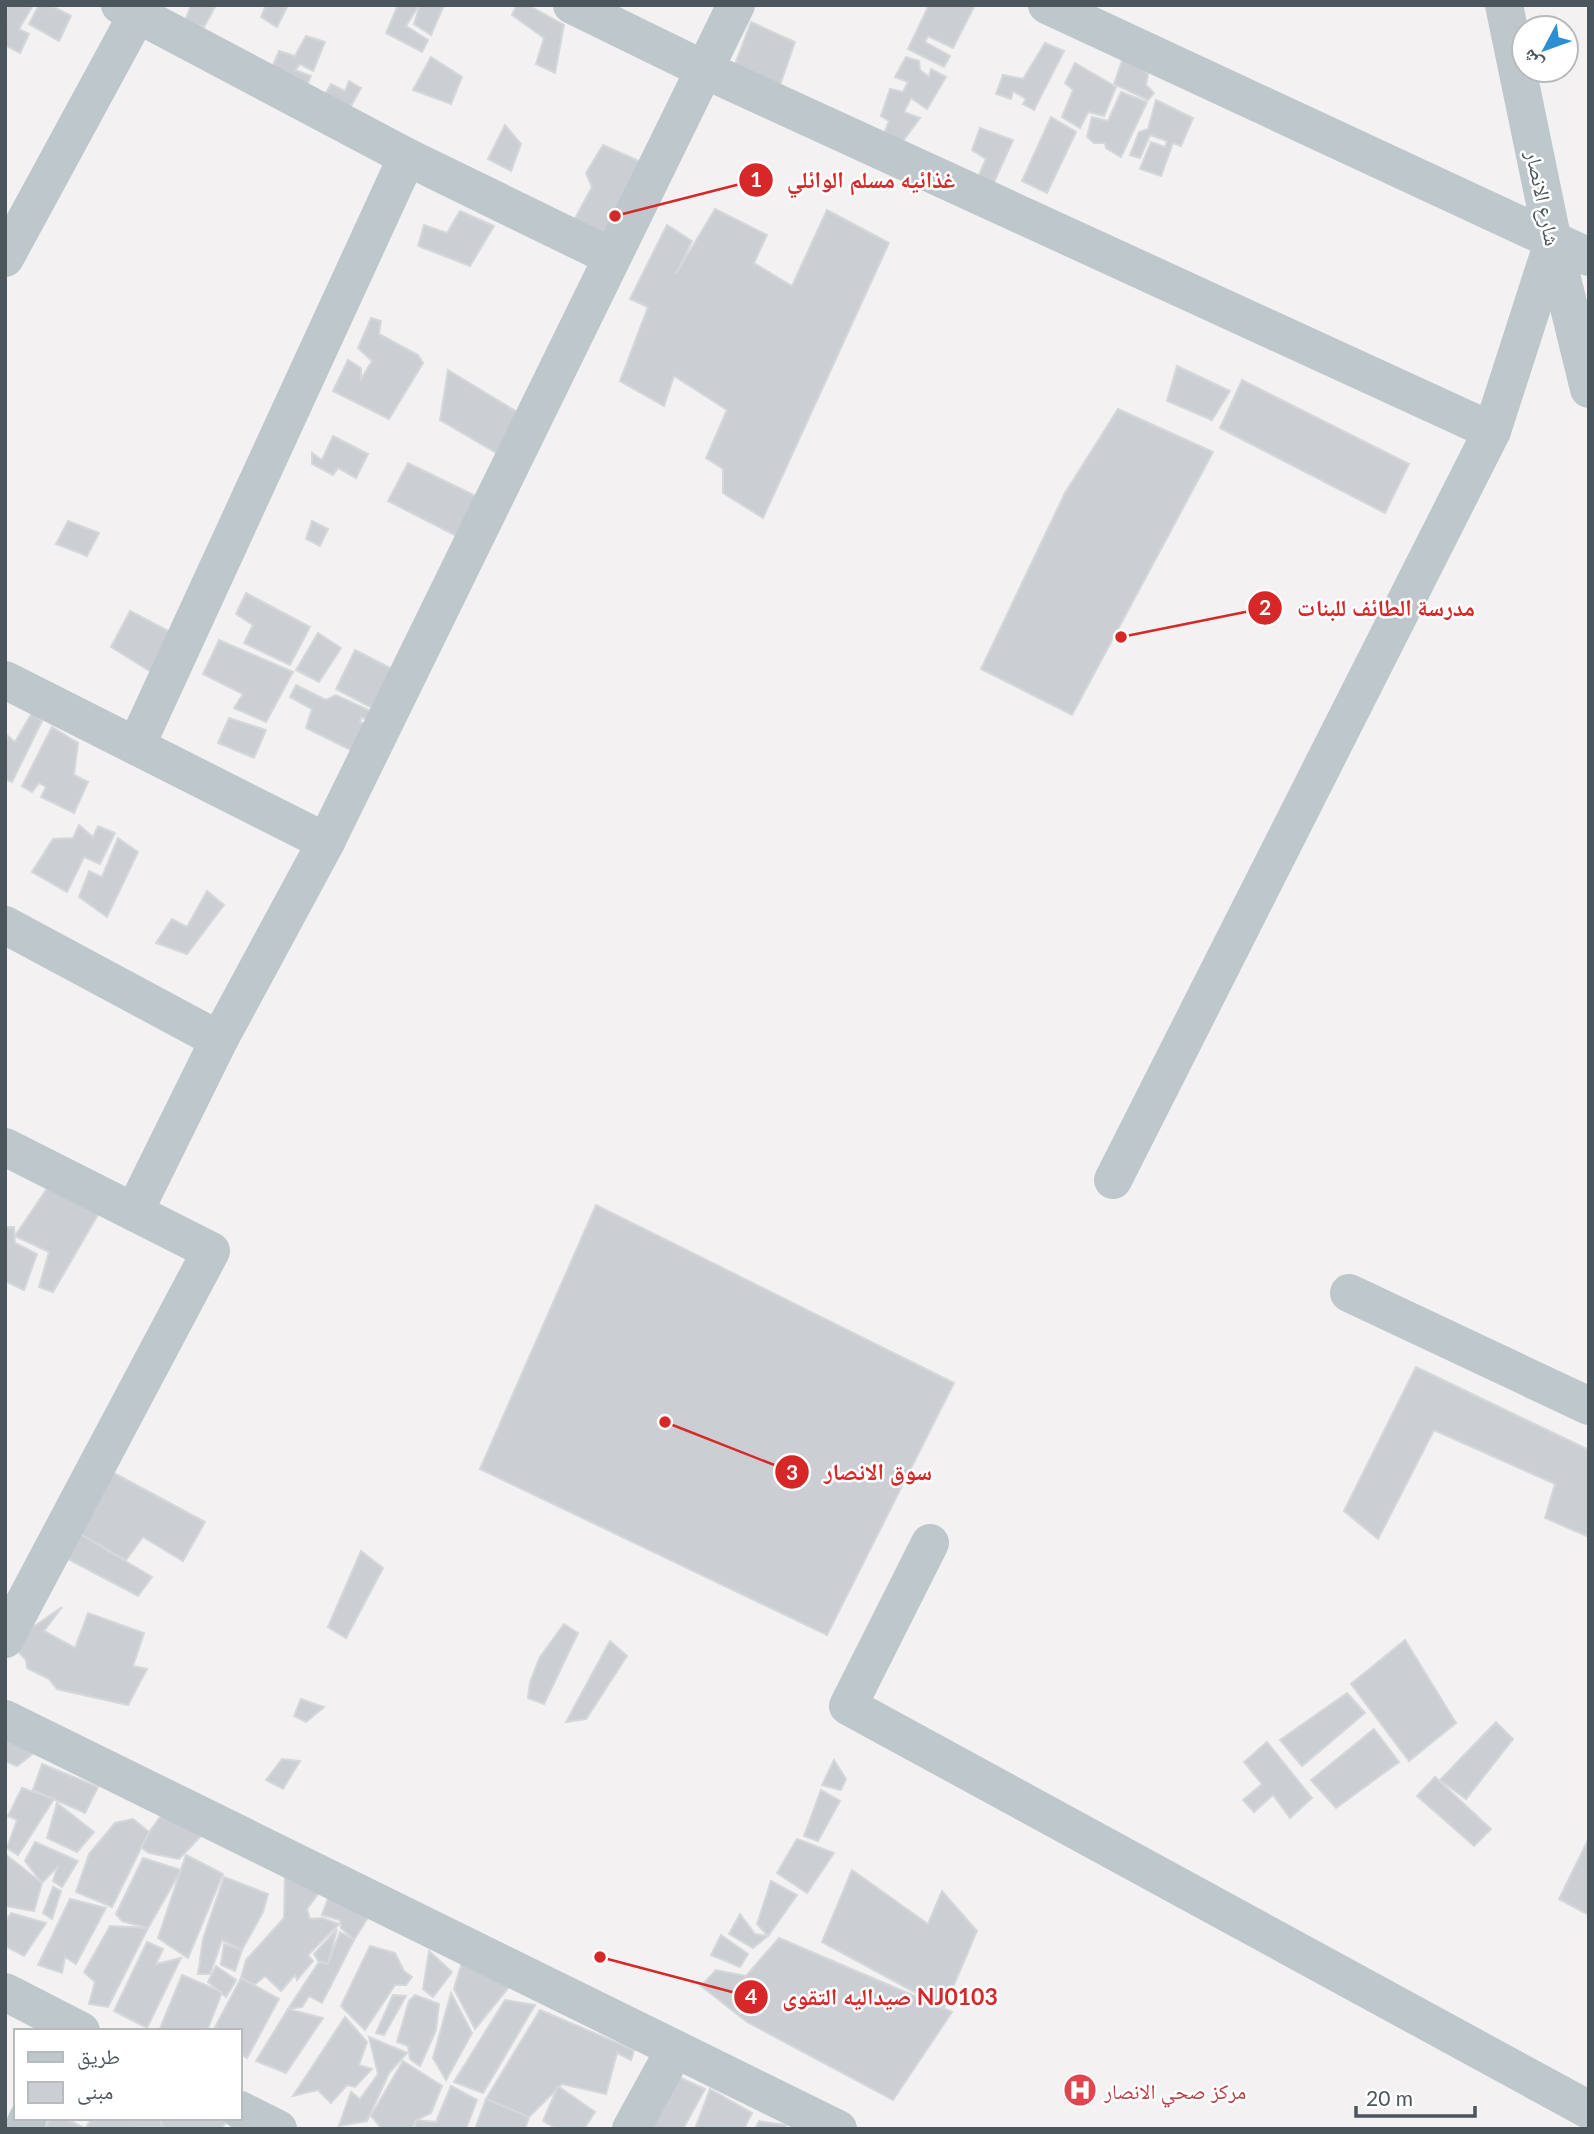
<svg xmlns="http://www.w3.org/2000/svg" width="1594" height="2134" viewBox="0 0 1594 2134" font-family="Lato,'Noto Naskh Arabic',sans-serif">
<rect width="100%" height="100%" fill="#f3f1f1"/>
<!-- building -->
<g fill="#cbced2" stroke="#d5d8db" stroke-width="2">
<path d="M7 5H33L19 29 29 34 20 53 5 45Z"/>
<path d="M39 5H50L71 16 59 41 29 24Z"/>
<path d="M191 5H216L204 27 185 21Z"/>
<path d="M266 5H288L277 27 261 17Z"/>
<path d="M398 5H419L406 26 428 40 422 52 386 33Z"/>
<path d="M420 5H444L431 35 414 24Z"/>
<path d="M517 5H528L564 25 555 73 536 64 544 38 512 15Z"/>
<path d="M929 5H975L953 48 928 36 925 42 950 56 944 67 908 49Z"/>
<path d="M751 22 795 42 779 88 734 67Z"/>
<path d="M306 36 325 42 313 71 300 64 295 70 311 76 302 96 267 79 279 51 295 56Z"/>
<path d="M1045 43 1064 51 1034 110 1023 104 1026 99 1013 91 1011 99 996 94 1003 75 1023 79Z"/>
<path d="M1124 55 1148 74 1146 85 1154 93 1148 100 1114 84Z"/>
<path d="M431 57 462 77 451 104 413 90Z"/>
<path d="M906 57 919 61 920 70 929 77 931 69 946 77 927 109 911 98 904 112 920 118 900 145 882 139 889 121 881 116 890 89 903 92 908 82 895 77Z"/>
<path d="M1075 63 1116 87 1104 116 1088 112 1080 128 1062 117 1073 90 1065 83Z"/>
<path d="M349 81 361 88 346 115 320 103 331 84 345 91Z"/>
<path d="M1121 92 1147 102 1121 157 1106 148 1105 143H1094L1087 137 1092 117 1108 121Z"/>
<path d="M1156 100 1193 118 1181 146 1173 143 1161 176 1140 169 1151 142 1165 147 1167 141 1150 135 1140 158 1130 155 1139 132 1148 129Z"/>
<path d="M1051 117 1076 132 1047 193 1022 181Z"/>
<path d="M505 125 521 144 511 171 488 159Z"/>
<path d="M980 128 1013 140 990 191 975 184 986 159 972 150Z"/>
<path d="M603 145 648 165 608 244 572 224 592 187 586 173Z"/>
<path d="M715 209 767 235 754 263 792 286 827 210 889 243 763 518 723 493V469L706 458 727 410 674 376 664 406 620 381 648 307 630 299 667 225 692 241 676 274Z"/>
<path d="M460 211 494 226 470 266 418 246 424 225 447 233Z"/>
<path d="M371 318 381 321 379 334 418 355 423 363 389 419 333 391 348 360 361 368V379L372 361 358 348Z"/>
<path d="M1177 366 1230 391 1212 420 1167 401Z"/>
<path d="M448 370 532 421 512 462 440 420Z"/>
<path d="M1242 380 1409 464 1385 513 1220 428Z"/>
<path d="M1118 409 1213 452 1072 715 981 669 1065 493Z"/>
<path d="M333 436 368 454 356 478 338 468 333 475 312 464V453L322 460Z"/>
<path d="M408 463 492 504 472 544 388 501Z"/>
<path d="M68 521 99 533 87 556 56 544Z"/>
<path d="M312 521 328 529 320 546 306 539Z"/>
<path d="M246 593 310 627 290 665 244 643 253 625 236 614Z"/>
<path d="M130 611 174 634 153 673 111 647Z"/>
<path d="M318 633 341 648 319 682 296 670Z"/>
<path d="M219 640 293 672 266 722 234 708 243 694 203 674Z"/>
<path d="M355 650 394 670 374 709 336 689Z"/>
<path d="M296 685 326 700 336 695 377 714 374 723 361 717 360 722 373 728 363 756 306 728 312 709 290 697Z"/>
<path d="M32 713 42 721 12 782 5 779V742L8 736 15 742Z"/>
<path d="M229 718 266 730 254 758 218 743Z"/>
<path d="M52 727 78 743 74 775 88 782 74 813 41 797 46 787 39 783 32 792 22 786Z"/>
<path d="M79 825 93 837 98 826 115 833 100 864 84 857 67 892 32 872 53 839 73 838Z"/>
<path d="M118 838 138 852 107 917 79 897 89 871 102 877Z"/>
<path d="M207 891 224 905 187 954 156 943 172 919 187 927Z"/>
<path d="M52 1181 102 1208 53 1292 39 1287 49 1252 15 1236Z"/>
<path d="M596 1205 954 1383 827 1635 480 1469Z"/>
<path d="M5 1227H14L15 1243 37 1254 24 1290 5 1281Z"/>
<path d="M1416 1367 1589 1450V1537L1545 1518 1555 1484 1434 1430 1378 1539 1344 1511Z"/>
<path d="M110 1471 205 1522 183 1561 143 1537 126 1560 75 1531Z"/>
<path d="M75 1531 152 1577 138 1596 66 1558Z"/>
<path d="M361 1551 383 1568 346 1638 328 1627Z"/>
<path d="M62 1607 44 1631 75 1648 88 1613 144 1633 133 1666 147 1669 128 1705 57 1689 49 1679 27 1668 26 1660 10 1643Z"/>
<path d="M564 1624 578 1633 544 1704 528 1698 530 1682 540 1657Z"/>
<path d="M1405 1640 1456 1723 1409 1761 1351 1684Z"/>
<path d="M610 1641 627 1656 586 1719 566 1722Z"/>
<path d="M1347 1693 1365 1713 1302 1766 1280 1740Z"/>
<path d="M301 1699 324 1707 306 1722 294 1716Z"/>
<path d="M1496 1722 1513 1739 1466 1799 1440 1780Z"/>
<path d="M1374 1729 1399 1762 1336 1808 1311 1780Z"/>
<path d="M5 1734 35 1752 17 1766 5 1761Z"/>
<path d="M1267 1742 1312 1798 1290 1818 1273 1795 1254 1812 1243 1800 1262 1784 1244 1762Z"/>
<path d="M282 1759 300 1761 283 1789 266 1780Z"/>
<path d="M834 1760 846 1779 841 1790 822 1785Z"/>
<path d="M42 1764 98 1787 85 1813 33 1790Z"/>
<path d="M1435 1777 1491 1829 1474 1846 1417 1796Z"/>
<path d="M22 1788 54 1799 18 1855 7 1848 17 1820 8 1816Z"/>
<path d="M821 1790 840 1801 818 1841 804 1836Z"/>
<path d="M57 1803 94 1832 77 1852 47 1838Z"/>
<path d="M163 1813 202 1835 179 1859 149 1853 139 1846Z"/>
<path d="M133 1819 149 1832 112 1907 76 1892 89 1854 115 1823Z"/>
<path d="M1589 1838V1915L1559 1899Z"/>
<path d="M797 1839 834 1853 807 1893 777 1873Z"/>
<path d="M35 1842 78 1861 62 1887 53 1881 58 1866 42 1883 25 1861Z"/>
<path d="M5 1854 42 1883 34 1911 5 1906Z"/>
<path d="M186 1855 223 1874 188 1958 158 1938Z"/>
<path d="M143 1858 181 1870 148 1928 122 1921 116 1914Z"/>
<path d="M852 1870 928 1924 942 1891 977 1931 944 2008 822 1942Z"/>
<path d="M285 1873 327 1891 318 1894 307 1909 310 1919 322 1918 339 1924 308 1955 313 1961 297 1980 295 1975 281 1991 265 1976 254 1985 241 1978 246 1960 284 1918Z"/>
<path d="M224 1877 268 1894 263 1912 242 1950 222 1940 210 1974H198L203 1939Z"/>
<path d="M771 1881 797 1895 768 1936 757 1924Z"/>
<path d="M53 1887 61 1891 52 1919 43 1913Z"/>
<path d="M330 1893 375 1906 354 1940 341 1928 340 1920 322 1915Z"/>
<path d="M70 1899 106 1908 76 1964 65 1957 62 1973 38 1965Z"/>
<path d="M11 1913 46 1923 24 1956 5 1946V1922Z"/>
<path d="M740 1914 755 1934 768 1936 753 1948 729 1934Z"/>
<path d="M110 1926 148 1928 108 2007 89 2004 95 1982 84 1972Z"/>
<path d="M337 1929 328 1964 319 1962 314 1954Z"/>
<path d="M340 1932 354 1940 322 2003 309 1996 302 2007 288 2009 319 1962 328 1964Z"/>
<path d="M721 1935 748 1954 740 1967 711 1955Z"/>
<path d="M779 1938 952 2012 893 2100 747 2022 701 1986 716 1970 746 1976Z"/>
<path d="M147 1942 163 1949 156 1964 181 1958 147 2028 114 2011Z"/>
<path d="M224 1944 242 1950 235 1971 221 1965Z"/>
<path d="M370 1946 395 1953 404 1971 412 1977 406 1985H395L365 2030 341 2006Z"/>
<path d="M429 1951 452 1972 433 1997 423 1989Z"/>
<path d="M462 1962 513 1982 475 2029 454 1989Z"/>
<path d="M216 1966 236 1980 226 1997 208 1982Z"/>
<path d="M182 1975 222 1992 207 2031H159Z"/>
<path d="M241 1978 279 1999 247 2058 240 2053V2031H213Z"/>
<path d="M451 1993 472 2033 446 2080 433 2058Z"/>
<path d="M393 1995 406 1996 384 2035 376 2033Z"/>
<path d="M415 1995 439 2004 436 2030 420 2066 410 2059 408 2046 397 2042 409 2001Z"/>
<path d="M505 2000 535 2005 483 2093 454 2082Z"/>
<path d="M288 2009 323 2018 286 2073 256 2061Z"/>
<path d="M540 2010 634 2050 631 2060 617 2053 606 2094 562 2084 529 2117 486 2099Z"/>
<path d="M345 2017 367 2042 359 2065 372 2069 355 2087 347 2085 331 2103 318 2090 293 2096Z"/>
<path d="M369 2037 407 2053 389 2073 367 2121 339 2126 351 2092 360 2099 378 2074Z"/>
<path d="M403 2061 442 2086 431 2113 416 2120 412 2129H382L371 2116Z"/>
<path d="M670 2073 705 2089 683 2129H643Z"/>
<path d="M451 2086 477 2100 466 2129H415L416 2120 436 2122Z"/>
<path d="M558 2086 595 2112 584 2129H557L543 2121Z"/>
<path d="M710 2089 752 2113 744 2129H695Z"/>
<path d="M486 2099 529 2117 525 2129H475Z"/>
<path d="M50 2118H65L82 2127 45 2129Z"/>
<path d="M92 2118H159L163 2127 85 2129Z"/>
<path d="M159 2118H231L220 2129H174L163 2127Z"/>
<path d="M759 2121 786 2125V2129H755Z"/>
</g>
<g fill="none" stroke-linecap="round" stroke-linejoin="round">
<!-- minor -->
<g stroke="#bdc7cc" stroke-width="38">
<path d="M120 5 407 157 612 257"/>
<path d="M572 5 703 69 1492 431"/>
<path d="M1047 5 1589 257"/>
<path d="M5 258 137 15"/>
<path d="M5 680 326 842"/>
<path d="M136 746 407 157"/>
<path d="M5 925 219 1040"/>
<path d="M5 1147 211 1251 5 1639"/>
<path d="M1113 1180 1492 431 1553 242"/>
<path d="M134 1212 219 1040 326 842 736 5"/>
<path d="M1349 1293 1589 1406"/>
<path d="M930 1543 848 1706 1589 2110"/>
<path d="M5 1719 838 2129"/>
<path d="M5 1992 81 2031"/>
<path d="M240 2110 278 2129"/>
<path d="M23 2129 28 2118"/>
<path d="M631 2129 675 2049"/>
</g>
<!-- tertiary -->
<path stroke="#bdc7cc" stroke-width="38" d="M1504 5 1553 242 1589 389"/>
</g>
<!-- icons -->
<defs>
<symbol id="hospital-disc" viewBox="-11 -11 22 22"><circle r="9.5" fill="#e0444e" stroke="#fff"/><path d="M-5-5h3v3.5h4V-5h3V5h-3V1.5h-4V5h-3Z" fill="#fff"/></symbol>
</defs>
<g fill-rule="evenodd">
<use href="#hospital-disc" x="1061" y="2071" width="38" height="38"/>
</g>
<g text-anchor="middle" dominant-baseline="central" stroke-width="5" stroke-linejoin="round" paint-order="stroke">
<!-- street labels -->
<g font-size="21" fill="#4a565c" stroke="#fff">
<text transform="translate(1544 198) rotate(78)">شارع الانصار</text>
</g>
<!-- health labels -->
<g font-size="21" fill="#be3a42" stroke="#fff" text-anchor="start">
<text x="1104" y="2090">مركز صحي الانصار</text>
</g>
</g>
<!-- callouts -->
<path fill="none" stroke="#d62828" stroke-width="2.5" d="M615 216L756 180M1121 637L1265 608M665 1422L792 1472M600 1957L751 1997"/>
<g fill="#d62828" stroke="#fff" stroke-width="2.5">
<circle cx="615" cy="216" r="7"/>
<circle cx="1121" cy="637" r="7"/>
<circle cx="665" cy="1422" r="7"/>
<circle cx="600" cy="1957" r="7"/>
<circle cx="756" cy="180" r="18"/>
<circle cx="1265" cy="608" r="18"/>
<circle cx="792" cy="1472" r="18"/>
<circle cx="751" cy="1997" r="18"/>
</g>
<g font-size="21" text-anchor="middle" font-weight="bold" fill="#fff">
<text x="756" y="187">1</text>
<text x="1265" y="615">2</text>
<text x="792" y="1480">3</text>
<text x="751" y="2004">4</text>
</g>
<g font-size="23" text-anchor="middle" font-weight="bold" fill="#d62828" stroke="#fff" stroke-width="5" stroke-linejoin="round" paint-order="stroke">
<text x="871" y="188">غذائيه مسلم الوائلي</text>
<text x="1386" y="616">مدرسة الطائف للبنات</text>
<text x="878" y="1480">سوق الانصار</text>
<text x="890" y="2005">صيداليه التقوى NJ0103</text>
</g>
<!-- border -->
<rect width="1594" height="2134" fill="none" stroke="#4a565c" stroke-width="14"/>
<!-- legend -->
<rect x="14" y="2029" width="228" height="91" fill="#ffffff" stroke="#b7bbbe" stroke-width="2"/>
<rect x="28" y="2052" width="35" height="10" fill="#bdc7cc" stroke="#b7bbbe" stroke-width="2"/>
<text x="77" y="2064" font-size="21" fill="#4a565c">طريق</text>
<rect x="28" y="2082" width="35" height="21" fill="#cbced2" stroke="#b7bbbe" stroke-width="2"/>
<text x="77" y="2099" font-size="21" fill="#4a565c">مبنى</text>
<!-- north arrow -->
<g transform="translate(1545 49) rotate(229)"><circle r="33" fill="#ffffff" stroke="#b7bbbe" stroke-width="2"/>
<path d="M0-5L12 26L0 18L-12 26Z" fill="#2a8fd3"/>
<text y="-10" font-size="19" font-weight="bold" text-anchor="middle" fill="#4a565c">ش</text>
</g>
<!-- scale -->
<path d="M1356 2106v10h119v-10" fill="none" stroke="#4a565c" stroke-width="3.5"/>
<text x="1366" y="2106" font-size="21" fill="#4a565c" stroke="#ffffff" stroke-width="5" paint-order="stroke">20 m</text>
</svg>
